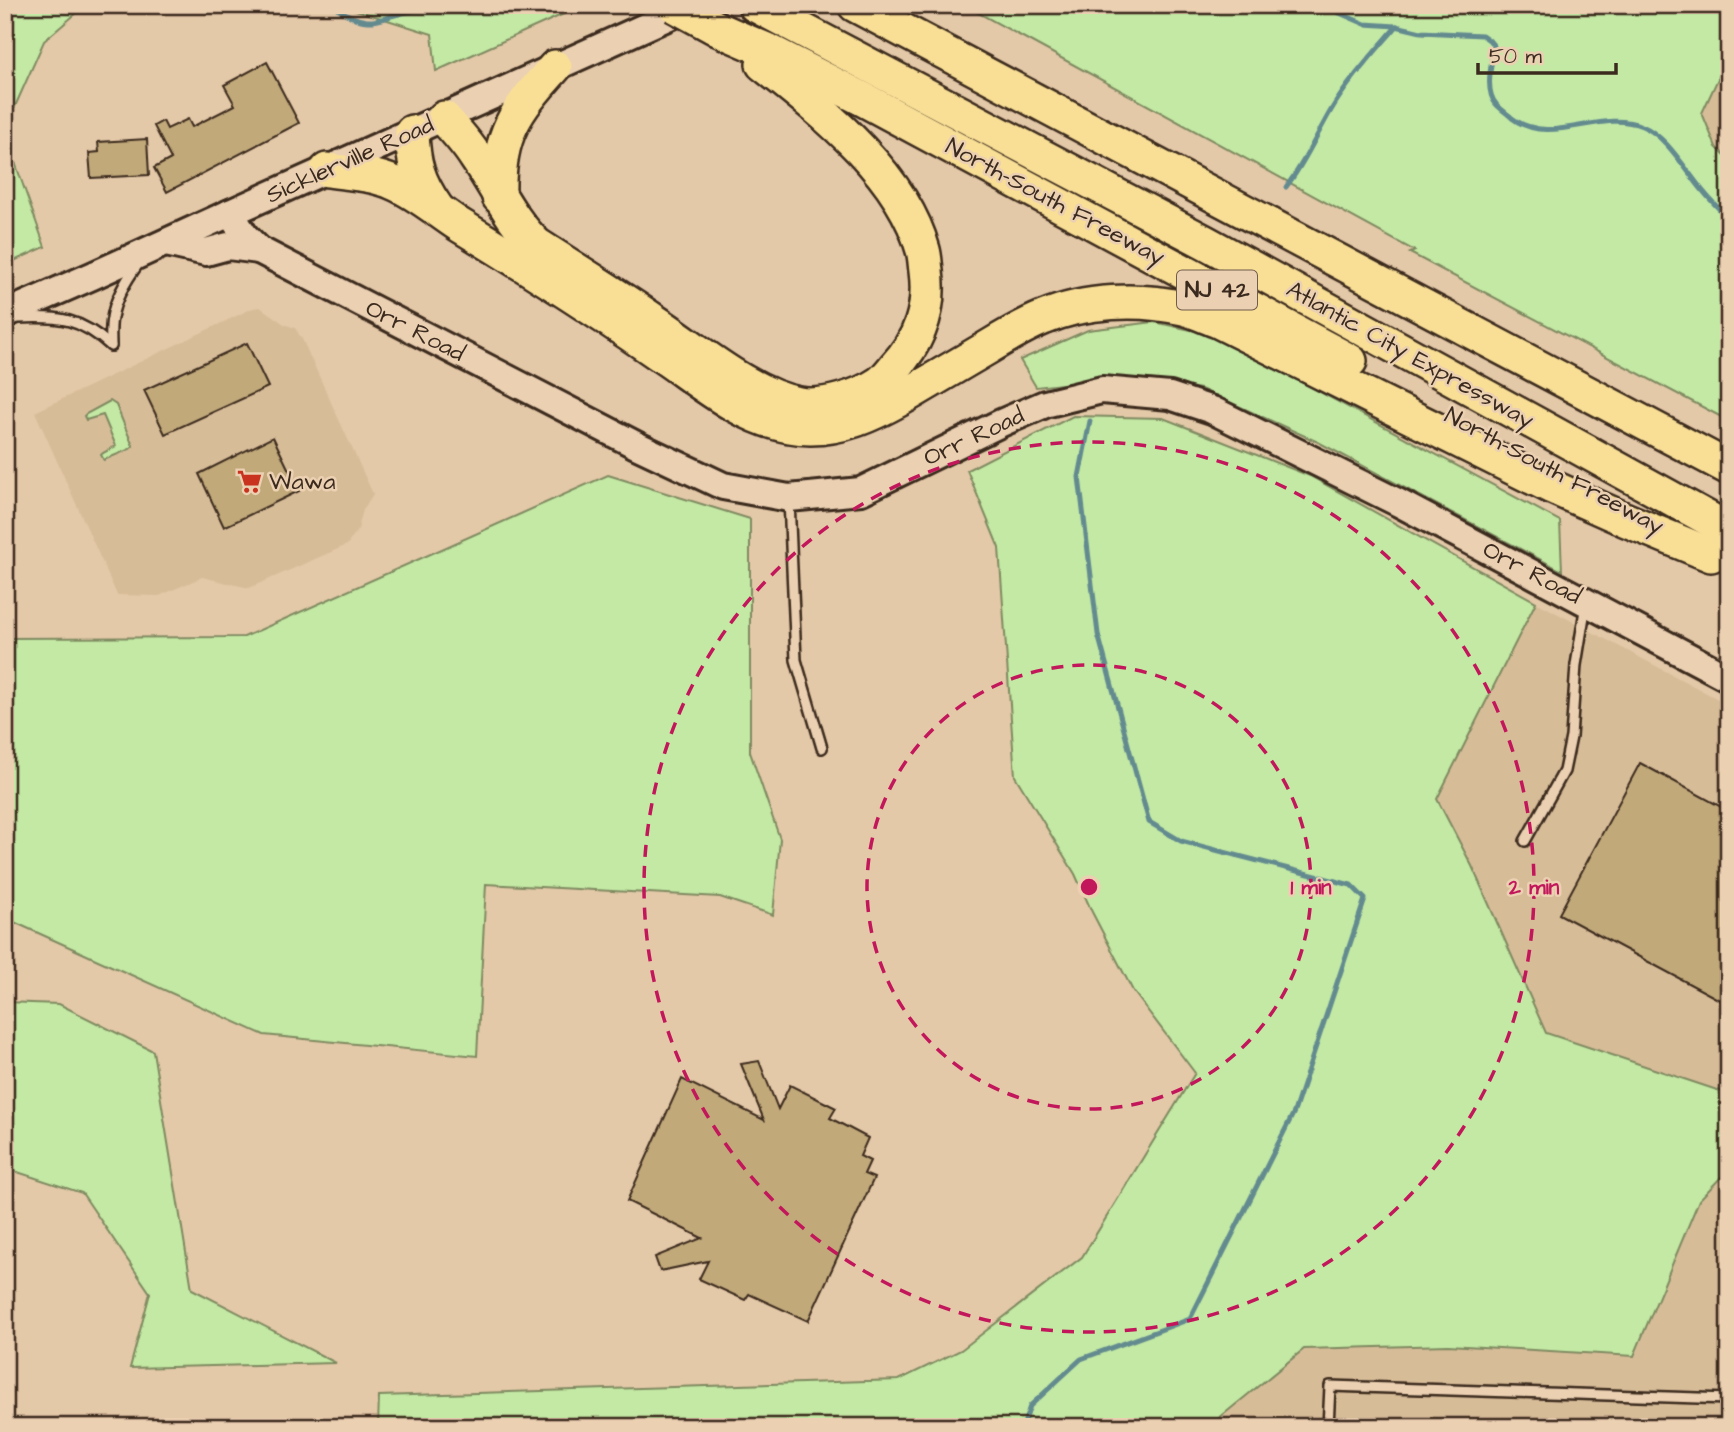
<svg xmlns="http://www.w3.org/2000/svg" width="1734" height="1432" viewBox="0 0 1734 1432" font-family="'Architects Daughter',sans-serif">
<rect width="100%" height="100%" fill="#e4c9a8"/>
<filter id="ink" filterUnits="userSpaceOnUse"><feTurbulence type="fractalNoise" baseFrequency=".0143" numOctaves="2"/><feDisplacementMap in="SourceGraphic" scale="14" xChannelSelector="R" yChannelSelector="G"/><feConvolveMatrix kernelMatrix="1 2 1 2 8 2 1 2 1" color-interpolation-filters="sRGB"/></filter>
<g filter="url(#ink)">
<!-- built -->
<g fill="#d7bc98">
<path d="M1729 55V160L1716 147 1702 113Z"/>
<path d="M260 307 284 324 295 328 302 339 373 494 363 510 358 529 347 545 249 588 202 577 159 596 117 595 35 412 253 308Z"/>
<path d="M1536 602 1729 705V1094L1546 1033 1472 866 1437 799Z"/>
<path d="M1729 1169V1427H1208L1304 1349 1448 1345 1634 1356 1699 1200Z"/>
</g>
<!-- green -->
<g fill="#c3e9a4" stroke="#7f8a61" stroke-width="2">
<path d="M5 5H86L44 41 5 129Z"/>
<path d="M340 5H584L436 71 432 34Z"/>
<path d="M964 5H1681L1729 17V55L1702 113 1716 147 1729 160V421L1410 253 1415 251Z"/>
<path d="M5 134 45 247 5 265Z"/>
<path d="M1154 322 1214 335 1560 521 1562 571 1318 442 1201 389 1123 377 1036 387 1020 360 1088 330Z"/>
<path d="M110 401 116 405 133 446 130 449 104 460 101 455 103 453 116 446 103 415 86 420 84 416 86 414Z"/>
<path d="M1073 416 1163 418 1310 476 1536 602 1437 799 1472 866 1546 1033 1729 1094V1169L1699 1200 1634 1356 1448 1345 1304 1349 1208 1427H378L379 1396 899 1380 961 1350 1082 1257 1195 1073 1133 991 1092 912 1075 874 1015 776 999 548 967 470Z"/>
<path d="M608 475 750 519V752L780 839 773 915 720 897 486 884 477 1056 264 1035 5 918V638L244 637Z"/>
<path d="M5 1002 59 1004 153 1051 192 1289 336 1363 130 1368 150 1293 82 1193 5 1168Z"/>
</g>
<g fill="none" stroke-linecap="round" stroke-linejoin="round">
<!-- stream -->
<g stroke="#638b8f" stroke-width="5">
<path d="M333 5C342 12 355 20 367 21 379 22 388 16 399 14 415 9 446 8 464 7 480 7 497 14 512 5"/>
<path d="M1160 5 1212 11 1237 5"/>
<path d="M1321 5 1365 24 1396 26 1421 32 1482 35 1489 40 1494 46C1492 63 1484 90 1496 104 1500 109 1507 113 1512 118 1552 148 1600 108 1642 126 1667 136 1686 171 1703 191 1711 201 1720 210 1729 219"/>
<path d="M1286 187C1304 164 1315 138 1330 112 1348 81 1373 54 1397 26"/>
<path d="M1023 1427 1030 1406 1081 1359 1190 1319 1294 1112 1365 899 1351 885 1181 841 1149 822 1098 634 1079 477 1090 421"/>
</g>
</g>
<!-- building -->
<g fill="#c1a97a" stroke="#3b2a1e" stroke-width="2">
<path d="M267 62 299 123 167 192 154 168 171 159 154 126 163 121 167 129 188 119 192 127 235 105 224 85Z"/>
<path d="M147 139 149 175 91 178 89 153 99 152 98 142Z"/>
<path d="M247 343 268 387 165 434 144 390Z"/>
<path d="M273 437 299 491 224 527 199 474Z"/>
<path d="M1640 763 1729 811V1005L1559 914Z"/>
<path d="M759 1061 778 1109 790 1085 836 1108 830 1118 868 1138 860 1156 870 1161 864 1174 874 1178 808 1321 749 1294 745 1300 699 1279 708 1261 660 1271 655 1257 702 1238 627 1201 682 1079 764 1120 741 1064Z"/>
</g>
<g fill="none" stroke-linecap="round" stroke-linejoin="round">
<defs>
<g id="lane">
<path d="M19 318C60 316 80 318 111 346"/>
<path d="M111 346C111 337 110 327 112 318 115 298 127 279 138 264"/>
<path d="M789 500 796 660 822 748"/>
<path d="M1525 841 1564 771 1571 737 1576 665 1586 604"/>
<path d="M1328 1427 1330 1386 1729 1399"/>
</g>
<g id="secondary">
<path d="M230 213 245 236 259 250 636 445 723 486 789 498 861 491 1001 423 1045 404 1102 390 1170 396 1212 410 1399 503 1729 678"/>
<path d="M166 243 206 252 228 246 259 250"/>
<path d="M5 314 92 276 230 213 694 5"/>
</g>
<g id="highway">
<path d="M755 5 1205 242 1729 530"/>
<path d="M855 5 1729 468"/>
<path d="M720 30 771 52 863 99 1350 361"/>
<path d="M444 118C455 130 466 142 475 156 496 186 510 220 537 245 576 270 615 294 653 320 696 348 749 395 799 404 824 408 859 397 880 383 885 379 890 373 894 368 920 340 931 309 926 271 925 264 925 257 923 250 902 173 823 112 763 64"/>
<path d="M412 132C413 163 418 181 436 207"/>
<path d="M327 170C350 173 373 174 394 183 419 194 439 212 461 226 530 268 599 312 665 358 703 384 743 418 790 426 834 435 877 413 914 391 938 377 963 362 987 348 1005 337 1023 326 1043 318 1085 300 1139 298 1183 308 1195 311 1207 317 1218 321L1552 487 1624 519 1711 555"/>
<path d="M499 197C497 135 515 111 555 67"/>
</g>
</defs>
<!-- lane casing -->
<use href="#lane" stroke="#3b2a1e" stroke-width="14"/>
<!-- secondary casing -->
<use href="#secondary" stroke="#3b2a1e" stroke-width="32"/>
<!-- highway casing -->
<use href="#highway" stroke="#3b2a1e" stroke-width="38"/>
<!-- lane -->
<use href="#lane" stroke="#ebd0b2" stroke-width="9"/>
<!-- secondary -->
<use href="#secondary" stroke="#ebd0b2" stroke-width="26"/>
<!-- highway -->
<use href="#highway" stroke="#f9df96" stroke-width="33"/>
<defs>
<path id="highway-bridge" d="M674 5 720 30"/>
</defs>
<!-- highway-bridge casing -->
<use href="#highway-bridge" stroke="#3b2a1e" stroke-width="38" stroke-linecap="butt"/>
<!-- highway-bridge -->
<use href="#highway-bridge" stroke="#f9df96" stroke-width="33"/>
</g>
</g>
<!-- distance rings -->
<g fill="none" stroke="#c2185b" stroke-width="3.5" stroke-dasharray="12 9">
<circle cx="1089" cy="887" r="222"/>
<circle cx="1089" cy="887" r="445"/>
</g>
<!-- icons -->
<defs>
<symbol id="supermarket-bare" viewBox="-9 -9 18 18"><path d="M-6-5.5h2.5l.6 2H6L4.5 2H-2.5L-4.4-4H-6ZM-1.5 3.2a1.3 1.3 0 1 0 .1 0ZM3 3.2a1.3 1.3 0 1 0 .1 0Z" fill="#c8321e" stroke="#ebd0b2" stroke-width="2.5" paint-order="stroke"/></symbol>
</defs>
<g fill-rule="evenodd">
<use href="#supermarket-bare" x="232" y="464" width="35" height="35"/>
</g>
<g text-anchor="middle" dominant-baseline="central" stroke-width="5" stroke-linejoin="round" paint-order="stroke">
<!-- shield labels -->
<rect fill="#ebd0b2" stroke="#705c4a" stroke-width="2" x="1177" y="270.5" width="80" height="39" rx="5"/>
<g font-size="23" font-weight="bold" fill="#3b2a1e">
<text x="1217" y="290">NJ 42</text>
</g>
<!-- street labels -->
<g font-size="24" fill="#3b2a1e" stroke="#ebd0b2">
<text transform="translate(350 160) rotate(-24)">Sicklerville Road</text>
<text transform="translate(1055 202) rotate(28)">North-South Freeway</text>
<text transform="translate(415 331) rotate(27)">Orr Road</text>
<text transform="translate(1410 355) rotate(29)">Atlantic City Expressway</text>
<text transform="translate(974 437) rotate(-25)">Orr Road</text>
<text transform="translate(1554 471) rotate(28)">North-South Freeway</text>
<text transform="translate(1532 573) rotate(28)">Orr Road</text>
</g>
<!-- poi labels -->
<g font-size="24" fill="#3b2a1e" stroke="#ebd0b2" text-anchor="start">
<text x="269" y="482">Wawa</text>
</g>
</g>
<circle cx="1089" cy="887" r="10" fill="#c2185b" stroke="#ebd0b2" stroke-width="3.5"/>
<g font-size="21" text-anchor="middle" font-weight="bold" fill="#c2185b" stroke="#ebd0b2" stroke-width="5" stroke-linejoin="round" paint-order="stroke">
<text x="1311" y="894">1 min</text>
<text x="1534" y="894">2 min</text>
</g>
<!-- margin -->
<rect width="1734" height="1432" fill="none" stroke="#ebd0b2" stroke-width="28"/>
<rect x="14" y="14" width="1706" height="1404" fill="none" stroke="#3b2a1e" stroke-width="2.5" filter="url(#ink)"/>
<!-- scale -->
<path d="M1478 63v10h138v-10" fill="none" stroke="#3b2a1e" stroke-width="3.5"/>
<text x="1489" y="63" font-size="21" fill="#3b2a1e" stroke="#ebd0b2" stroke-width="5" paint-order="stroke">50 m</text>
</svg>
